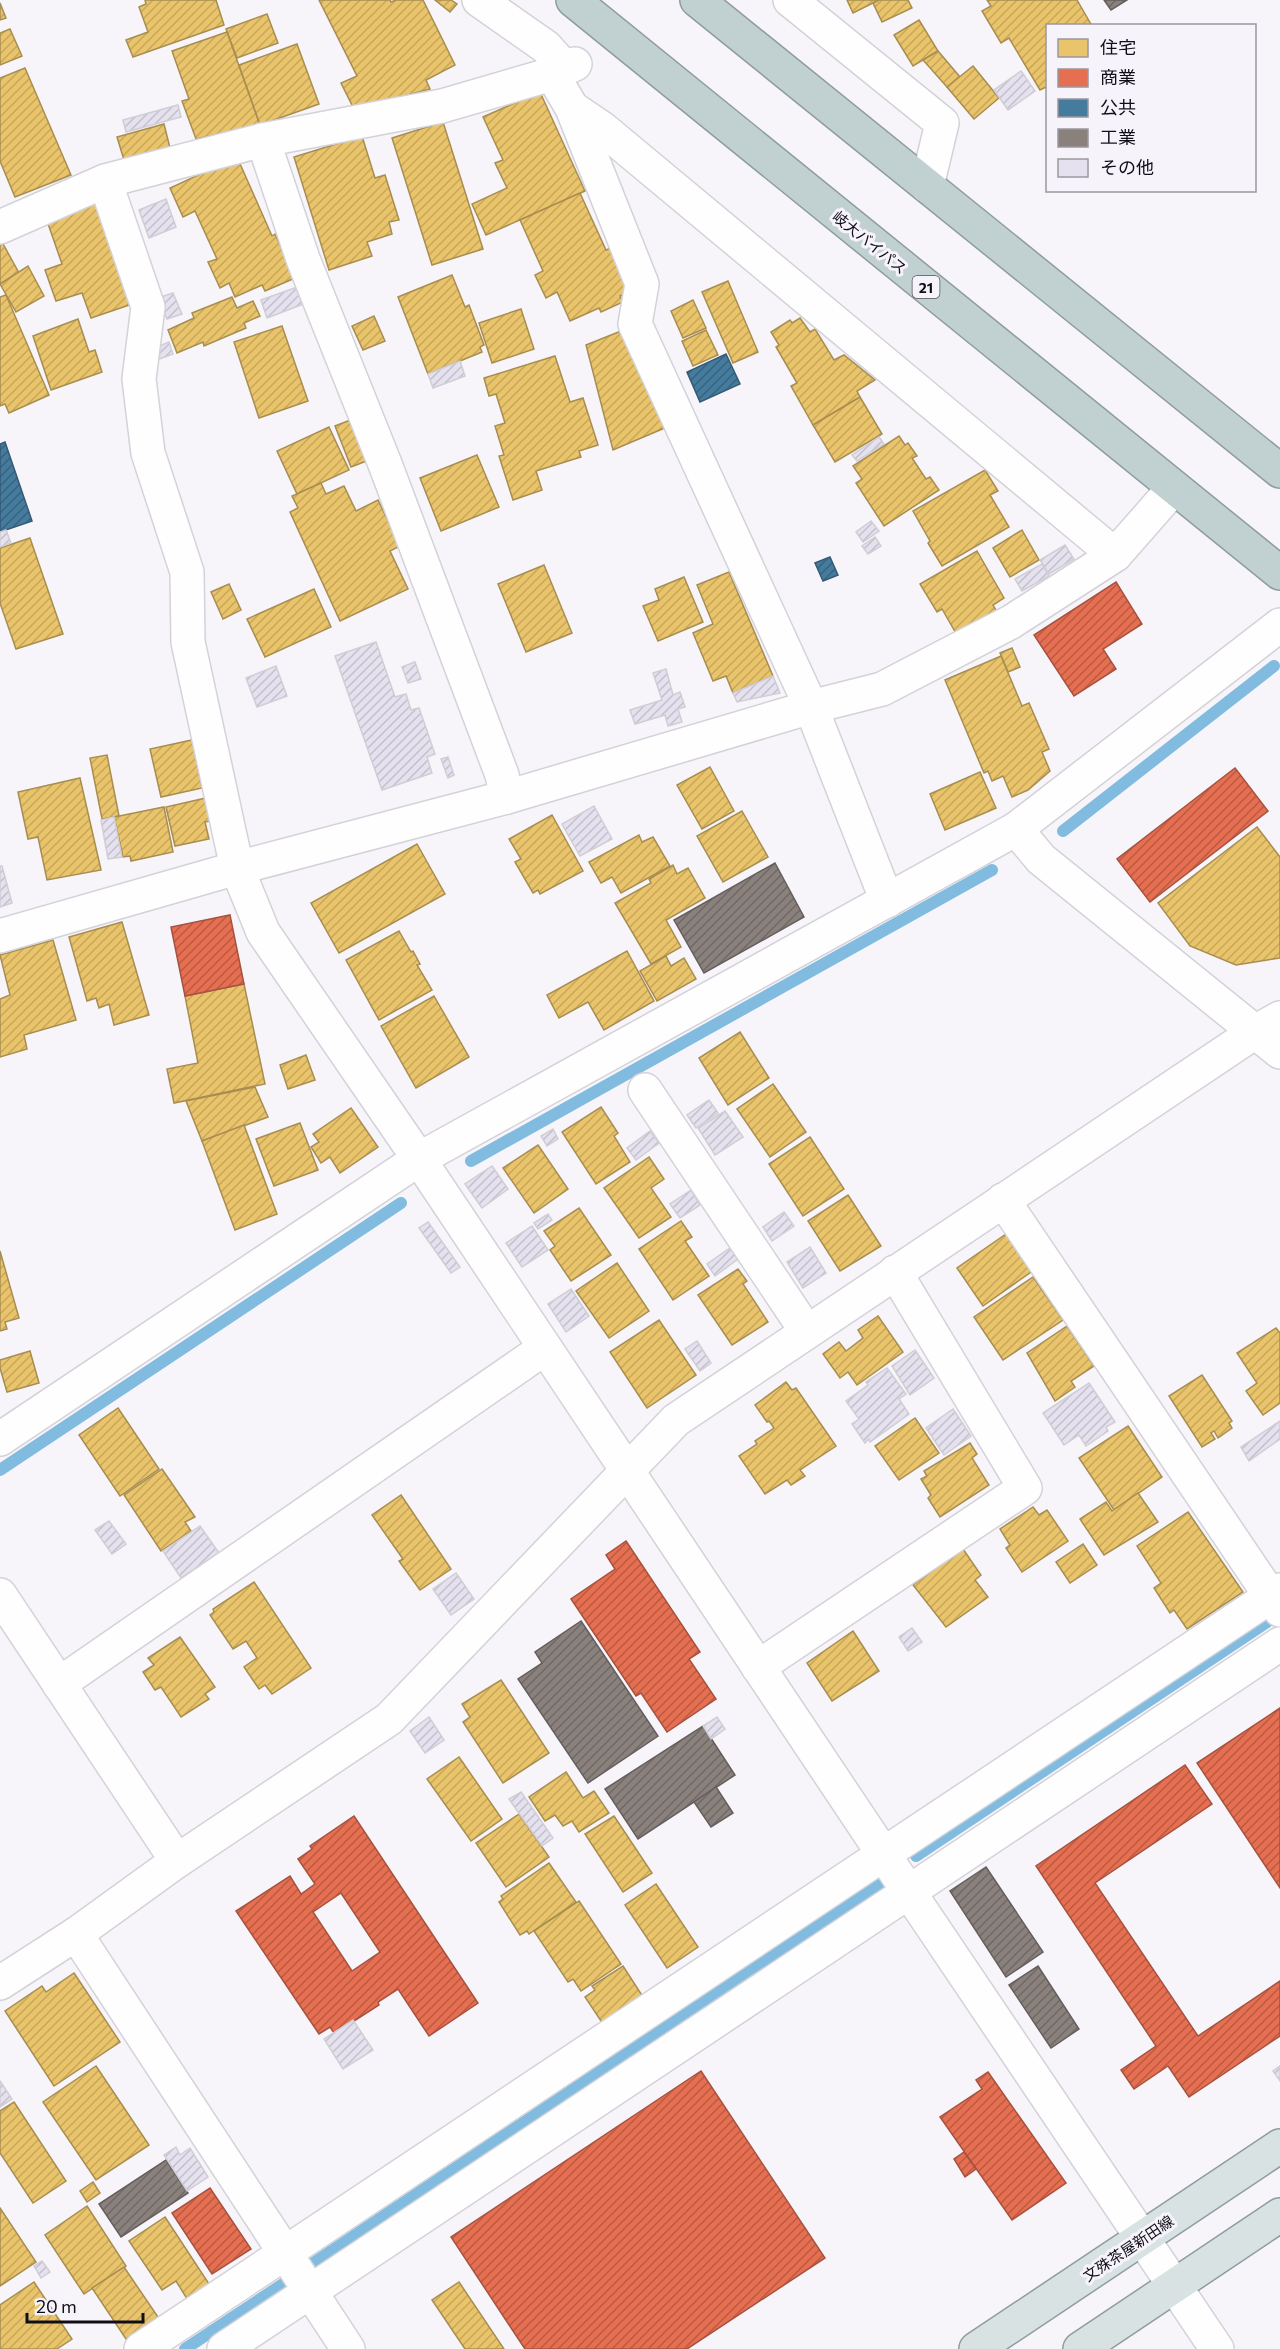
<svg xmlns="http://www.w3.org/2000/svg" width="1280" height="2349" viewBox="0 0 1280 2349" font-family="Commissioner,'Noto Sans JP',sans-serif">
<defs>
<pattern id="homes-hatch" width="6" height="6" patternUnits="userSpaceOnUse" patternTransform="scale(1.5)"><rect width="6" height="6" fill="#e9c46a"/><path d="M-1 1l2-2M0 6l6-6M5 7l2-2" fill="none" stroke="#c7a75b"/></pattern>
<pattern id="shops-hatch" width="6" height="6" patternUnits="userSpaceOnUse" patternTransform="scale(1.5)"><rect width="6" height="6" fill="#e76f51"/><path d="M-1 1l2-2M0 6l6-6M5 7l2-2" fill="none" stroke="#ba5a42"/></pattern>
<pattern id="public-hatch" width="6" height="6" patternUnits="userSpaceOnUse" patternTransform="scale(1.5)"><rect width="6" height="6" fill="#457b9d"/><path d="M-1 1l2-2M0 6l6-6M5 7l2-2" fill="none" stroke="#38637f"/></pattern>
<pattern id="industry-hatch" width="6" height="6" patternUnits="userSpaceOnUse" patternTransform="scale(1.5)"><rect width="6" height="6" fill="#8a817c"/><path d="M-1 1l2-2M0 6l6-6M5 7l2-2" fill="none" stroke="#6f6865"/></pattern>
<pattern id="building-hatch" width="6" height="6" patternUnits="userSpaceOnUse" patternTransform="scale(1.5)"><rect width="6" height="6" fill="#e5e1ef"/><path d="M-1 1l2-2M0 6l6-6M5 7l2-2" fill="none" stroke="#c3c0cc"/></pattern>
</defs>
<rect width="100%" height="100%" fill="#f7f5f9"/>
<!-- homes -->
<g fill="url(#homes-hatch)" stroke="#a88d51" stroke-width="1.5">
<path d="M145 0H216L224 25 133 57 126 40 148 32 139 7 146 4Z"/>
<path d="M319 0H390L391 2 396 0H423L455 65 426 80 430 89 354 109 341 83 357 76Z"/>
<path d="M435 0H451L457 4 450 12Z"/>
<path d="M847 0H879L853 13Z"/>
<path d="M908 0 912 8 882 22 873 3 879 0Z"/>
<path d="M987 0H1077L1092 26H1048V86L1040 90 1009 38 1001 43 982 11 991 6Z"/>
<path d="M0 3 6 18 0 20Z"/>
<path d="M267 14 278 43 237 58 226 29Z"/>
<path d="M919 20 938 51 913 66 894 35Z"/>
<path d="M10 29 22 56 0 65V33Z"/>
<path d="M227 32 260 125 196 139 182 101 189 99 172 51Z"/>
<path d="M297 44 319 104 260 125 239 65Z"/>
<path d="M938 51 960 77 947 87 923 60Z"/>
<path d="M973 66 999 98 974 119 947 87Z"/>
<path d="M25 68 71 175 15 197 0 161V78Z"/>
<path d="M540 92 585 191 486 235 472 204 507 188 495 163 503 160 483 117Z"/>
<path d="M443 122 483 249 432 265 392 138Z"/>
<path d="M164 124 170 148 124 160 117 137Z"/>
<path d="M362 136 375 178 385 175 399 220 389 222 392 234 367 242 372 256 329 270 294 157Z"/>
<path d="M237 157 272 236 275 234 295 278 265 291 262 285 235 297 229 283 220 288 208 262 217 259 195 211 183 217 170 188Z"/>
<path d="M580 193 606 250 614 247 632 291 620 296 623 302 601 312 599 308 570 321 557 292 546 298 535 275 543 271 520 220Z"/>
<path d="M107 198 141 301 91 318 82 293 56 301 45 270 62 264 46 218Z"/>
<path d="M2 242 19 273 0 284V243Z"/>
<path d="M28 266 44 296 16 312 0 284Z"/>
<path d="M452 275 465 307 469 305 484 345 480 347 482 352 428 374 398 297Z"/>
<path d="M728 281 758 352 733 363 702 292Z"/>
<path d="M6 295 49 395 9 413 5 404 0 406V297Z"/>
<path d="M232 297 237 308 253 301 260 316 244 323 246 328 204 346 203 342 177 353 168 330 194 318 192 313Z"/>
<path d="M693 300 706 328 683 338 671 311Z"/>
<path d="M521 309 534 349 492 363 479 323Z"/>
<path d="M374 316 385 341 363 350 352 326Z"/>
<path d="M800 318 810 332 815 329 834 360 844 355 875 380 857 391 860 397 813 425 791 386 797 383 776 347 779 345 771 332 790 320 792 323Z"/>
<path d="M78 319 89 352 95 350 102 372 51 390 33 336Z"/>
<path d="M282 326 308 401 259 418 234 342Z"/>
<path d="M626 329 667 427 613 450 586 345Z"/>
<path d="M706 330 718 355 693 366 682 341Z"/>
<path d="M555 356 570 402 583 398 598 445 579 451 581 457 536 471 542 490 513 500 499 456 504 455 495 426 505 423 496 394 489 396 484 378Z"/>
<path d="M860 397 882 434 835 462 813 425Z"/>
<path d="M353 419 369 460 351 467 335 426Z"/>
<path d="M329 427 349 470 297 494 277 451Z"/>
<path d="M899 436 905 445 908 443 917 456 912 458 926 479 930 477 939 490 884 526 856 483 862 479 853 466Z"/>
<path d="M477 455 499 507 441 531 420 478Z"/>
<path d="M985 470 998 491 990 495 1009 527 942 566 928 543 930 541 913 511Z"/>
<path d="M321 483 326 494 344 486 356 511 378 500 400 546 390 551 408 589 340 621 290 512 298 508 292 496Z"/>
<path d="M1022 530 1039 560 1010 577 993 548Z"/>
<path d="M30 538 63 634 16 649 0 603V548Z"/>
<path d="M977 551 1004 598 993 605 997 612 957 635 942 609 937 612 920 584Z"/>
<path d="M544 565 572 633 526 652 498 584Z"/>
<path d="M729 572 773 676 733 693 726 676 713 681 693 633 713 624 697 585Z"/>
<path d="M684 577 703 622 658 641 643 606 659 600 655 589Z"/>
<path d="M229 584 241 610 223 619 211 592Z"/>
<path d="M314 589 331 627 265 657 247 619Z"/>
<path d="M1012 648 1020 667 1008 672 1000 653Z"/>
<path d="M1001 656 1022 706 1029 703 1049 749 1042 752 1050 771 1028 790 1012 797 1003 776 992 781 988 771 984 773 945 680Z"/>
<path d="M192 740 202 788 161 797 150 749Z"/>
<path d="M107 755 119 816 102 819 90 758Z"/>
<path d="M710 767 734 811 702 829 677 785Z"/>
<path d="M980 772 996 808 945 830 930 794Z"/>
<path d="M80 778 101 870 47 880 38 837 28 839 18 792Z"/>
<path d="M206 798 211 821 205 822 209 839 175 846 166 807Z"/>
<path d="M164 807 173 852 131 861 130 856 123 857 114 817Z"/>
<path d="M742 811 768 857 723 882 697 836Z"/>
<path d="M552 815 583 871 540 894 538 890 533 893 515 862 521 859 509 839Z"/>
<path d="M1257 827 1280 857V958L1236 965 1190 946 1158 903Z"/>
<path d="M639 835 642 842 653 837 670 866 621 893 612 877 601 883 589 862Z"/>
<path d="M417 844 445 894 339 953 311 903Z"/>
<path d="M673 865 677 874 688 868 705 898 666 920 681 947 651 964 615 903 651 883 649 879Z"/>
<path d="M122 922 149 1015 114 1025 109 1004 99 1008 96 998 87 1001 69 937Z"/>
<path d="M399 931 411 952 413 951 420 964 417 965 432 990 379 1020 346 960Z"/>
<path d="M53 940 76 1020 24 1035 27 1049 0 1057V999L10 995 0 955Z"/>
<path d="M627 951 654 1001 604 1030 588 1002 559 1018 547 995Z"/>
<path d="M666 956 671 966 684 958 696 979 657 1001 640 971Z"/>
<path d="M244 984 265 1084 174 1103 167 1069 198 1063 185 996Z"/>
<path d="M434 996 469 1057 416 1088 381 1026Z"/>
<path d="M740 1032 769 1078 728 1105 699 1058Z"/>
<path d="M306 1055 315 1080 288 1089 280 1065Z"/>
<path d="M773 1084 806 1132 770 1157 737 1109Z"/>
<path d="M255 1087 268 1117 202 1141 186 1101Z"/>
<path d="M601 1107 618 1133 614 1136 630 1162 596 1184 562 1132Z"/>
<path d="M351 1108 378 1147 340 1173 330 1157 321 1163 311 1147 319 1142 313 1134Z"/>
<path d="M300 1123 318 1170 274 1186 256 1139Z"/>
<path d="M244 1125 277 1214 235 1230 202 1141Z"/>
<path d="M810 1137 844 1189 803 1216 769 1164Z"/>
<path d="M538 1145 568 1189 534 1213 503 1168Z"/>
<path d="M649 1157 664 1179 651 1188 671 1217 639 1238 604 1188Z"/>
<path d="M848 1195 881 1246 840 1271 808 1221Z"/>
<path d="M579 1208 611 1255 571 1281 550 1250 555 1246 544 1231Z"/>
<path d="M681 1221 692 1237 685 1241 709 1276 673 1300 639 1249Z"/>
<path d="M1006 1234 1031 1272 983 1306 957 1268Z"/>
<path d="M0 1251 19 1318 5 1322 7 1329 0 1331Z"/>
<path d="M617 1263 649 1311 609 1338 576 1291Z"/>
<path d="M738 1269 747 1281 743 1284 768 1322 732 1345 698 1295Z"/>
<path d="M1033 1277 1063 1320 1003 1360 974 1317Z"/>
<path d="M878 1316 903 1352 857 1385 848 1372 840 1378 823 1354 839 1342 846 1351 863 1338 858 1330Z"/>
<path d="M659 1320 696 1375 647 1408 610 1352Z"/>
<path d="M1067 1326 1094 1366 1071 1381 1075 1387 1055 1401 1027 1353Z"/>
<path d="M1276 1328 1280 1333V1403L1263 1415 1246 1391 1257 1383 1237 1353Z"/>
<path d="M30 1351 39 1383 7 1392 0 1368V1360Z"/>
<path d="M1202 1375 1232 1421 1229 1423 1232 1428 1218 1438 1214 1431 1211 1433 1215 1439 1202 1447 1169 1396Z"/>
<path d="M786 1382 792 1390 796 1388 836 1446 800 1470 805 1476 791 1485 787 1480 765 1494 739 1456 757 1444 755 1441 774 1428 769 1421 767 1422 755 1405Z"/>
<path d="M118 1408 159 1469 120 1496 79 1435Z"/>
<path d="M915 1418 939 1453 899 1480 875 1446Z"/>
<path d="M1128 1426 1162 1477 1114 1510 1079 1458Z"/>
<path d="M970 1443 977 1454 972 1458 989 1485 940 1517 928 1498 931 1495 921 1479 927 1476 924 1471Z"/>
<path d="M162 1469 195 1517 185 1522 191 1531 161 1551 124 1495Z"/>
<path d="M1138 1493 1158 1522 1104 1555 1080 1519 1106 1502 1112 1511Z"/>
<path d="M401 1495 451 1569 420 1590 399 1561 403 1559 372 1515Z"/>
<path d="M1033 1507 1039 1515 1047 1510 1068 1541 1022 1572 1006 1548 1010 1545 1000 1529Z"/>
<path d="M1188 1512 1243 1592 1187 1629 1174 1610 1170 1613 1154 1588 1161 1583 1137 1546Z"/>
<path d="M1083 1544 1097 1565 1070 1583 1056 1562Z"/>
<path d="M963 1549 981 1575 975 1580 988 1597 946 1627 913 1585Z"/>
<path d="M254 1582 311 1668 272 1694 265 1685 259 1689 244 1667 257 1658 246 1641 233 1649 210 1615 214 1612 213 1609Z"/>
<path d="M853 1631 879 1671 832 1701 807 1663Z"/>
<path d="M180 1637 215 1687 205 1694 209 1699 181 1717 161 1687 155 1690 143 1672 154 1665 148 1658Z"/>
<path d="M501 1680 549 1753 503 1783 463 1722 470 1717 462 1704Z"/>
<path d="M459 1757 502 1819 471 1841 427 1779Z"/>
<path d="M566 1772 583 1798 594 1791 609 1813 579 1832 572 1821 563 1826 555 1815 545 1821 529 1797Z"/>
<path d="M519 1814 549 1857 506 1887 476 1843Z"/>
<path d="M614 1816 652 1873 623 1892 585 1834Z"/>
<path d="M549 1863 576 1902 529 1934 527 1931 520 1935 499 1902 503 1899 501 1896Z"/>
<path d="M656 1884 698 1947 667 1968 625 1905Z"/>
<path d="M579 1901 621 1964 581 1991 573 1979 568 1982 534 1931Z"/>
<path d="M623 1966 645 2000 605 2027 585 1997 595 1990 592 1986Z"/>
<path d="M74 1973 120 2042 54 2086 5 2011 42 1986 46 1992Z"/>
<path d="M96 2066 149 2145 96 2180 43 2102Z"/>
<path d="M14 2102 66 2181 33 2203 0 2153V2111Z"/>
<path d="M93 2182 100 2193 87 2202 80 2191Z"/>
<path d="M87 2206 126 2266 84 2294 45 2235Z"/>
<path d="M0 2208 36 2262 0 2286Z"/>
<path d="M165 2217 211 2287 189 2302 176 2281 162 2290 129 2241Z"/>
<path d="M124 2267 158 2317 126 2339 92 2288Z"/>
<path d="M34 2282 72 2339 57 2349H0V2305Z"/>
<path d="M459 2282 504 2349H465L432 2300Z"/>
</g>
<!-- shops -->
<g fill="url(#shops-hatch)" stroke="#a65240" stroke-width="1.5" fill-rule="evenodd">
<path d="M1116 582 1142 624 1103 649 1116 669 1074 696 1034 635Z"/>
<path d="M1235 768 1268 811 1150 902 1117 859Z"/>
<path d="M230 915 244 984 185 996 171 927Z"/>
<path d="M626 1541 700 1652 689 1659 716 1699 667 1732 641 1693 636 1696 571 1599 615 1569 606 1555Z"/>
<path d="M1280 1708V1888L1197 1763Z"/>
<path d="M1185 1765 1212 1804 1095 1883 1198 2036 1280 1981V2036L1189 2097 1168 2066 1134 2089 1121 2070 1156 2046 1036 1866Z"/>
<path d="M354 1816 478 2003 429 2036 398 1989 378 2002 379 2005 354 2021 334 2033 330 2027 319 2034 236 1911 290 1876 301 1894 315 1884 298 1859 312 1849 310 1846ZM341 1893 380 1952 352 1971 313 1912Z"/>
<path d="M701 2071 825 2258 687 2349H525L451 2237Z"/>
<path d="M988 2072 1066 2183 1012 2220 940 2117 982 2089 976 2080Z"/>
<path d="M964 2152 976 2169 965 2177 954 2159Z"/>
<path d="M210 2188 251 2249 212 2274 172 2213Z"/>
</g>
<!-- public -->
<g fill="url(#public-hatch)" stroke="#355a75" stroke-width="1.5">
<path d="M726 354 740 384 700 402 687 372Z"/>
<path d="M5 442 32 521 0 532V444Z"/>
<path d="M830 557 838 575 823 581 815 563Z"/>
</g>
<!-- industry -->
<g fill="url(#industry-hatch)" stroke="#655e5e" stroke-width="1.5">
<path d="M1104 0H1127L1111 10Z"/>
<path d="M775 863 804 917 704 973 674 920Z"/>
<path d="M581 1621 658 1736 588 1783 518 1679 542 1663 535 1652Z"/>
<path d="M703 1726 735 1775 638 1839 605 1789Z"/>
<path d="M716 1787 733 1813 711 1827 694 1802Z"/>
<path d="M986 1867 1043 1952 1006 1977 950 1891Z"/>
<path d="M1038 1966 1079 2029 1051 2048 1009 1985Z"/>
<path d="M166 2160 188 2193 121 2237 99 2204Z"/>
</g>
<g fill="none" stroke-linecap="round" stroke-linejoin="round">
<!-- stream -->
<g stroke="#81bce0" stroke-width="12">
<path d="M1063 831 1274 666"/>
<path d="M471 1161 992 870"/>
<path d="M0 1470 401 1203"/>
<path d="M916 1856 1267 1622"/>
<path d="M312 2264 880 1884"/>
<path d="M185 2349 286 2282"/>
</g>
</g>
<!-- building -->
<g fill="url(#building-hatch)" stroke="#d0ced5" stroke-width="1.5">
<path d="M1021 71 1035 91 1008 110 994 90Z"/>
<path d="M178 105 181 117 126 132 123 120Z"/>
<path d="M166 199 176 227 149 238 139 210Z"/>
<path d="M300 286 306 303 267 318 261 300Z"/>
<path d="M173 293 182 314 167 319 158 298Z"/>
<path d="M169 342 173 354 154 361 150 350Z"/>
<path d="M460 361 465 376 433 388 428 374Z"/>
<path d="M879 437 884 444 857 461 852 455Z"/>
<path d="M871 521 879 531 863 542 856 532Z"/>
<path d="M6 530 11 543 0 547V532Z"/>
<path d="M875 537 881 546 868 554 862 546Z"/>
<path d="M1065 545 1074 559 1049 574 1040 560Z"/>
<path d="M1042 564 1049 576 1022 591 1015 579Z"/>
<path d="M376 642 395 697 406 694 411 710 419 708 435 754 427 757 432 773 382 790 335 656Z"/>
<path d="M415 662 421 679 408 683 402 667Z"/>
<path d="M276 666 287 696 257 707 246 678Z"/>
<path d="M666 669 673 695 680 692 685 707 678 709 682 722 668 726 665 715 635 724 630 710 662 700 653 673Z"/>
<path d="M773 676 780 693 737 702 733 693Z"/>
<path d="M448 757 454 775 448 778 441 759Z"/>
<path d="M594 806 612 839 580 856 562 824Z"/>
<path d="M114 817 122 857 108 859 101 820Z"/>
<path d="M0 866H2L12 903 0 907Z"/>
<path d="M709 1100 718 1113 696 1128 687 1115Z"/>
<path d="M725 1111 743 1137 715 1155 698 1128Z"/>
<path d="M553 1129 558 1139 547 1146 541 1136Z"/>
<path d="M650 1131 659 1143 636 1160 627 1148Z"/>
<path d="M492 1166 508 1189 482 1208 465 1184Z"/>
<path d="M691 1190 700 1205 680 1218 670 1204Z"/>
<path d="M784 1212 794 1226 772 1241 763 1227Z"/>
<path d="M548 1214 552 1220 538 1229 534 1223Z"/>
<path d="M428 1222 460 1267 451 1273 419 1228Z"/>
<path d="M532 1226 548 1250 522 1267 506 1243Z"/>
<path d="M810 1247 826 1273 803 1288 787 1262Z"/>
<path d="M730 1248 738 1259 715 1276 707 1264Z"/>
<path d="M571 1289 589 1316 566 1332 548 1304Z"/>
<path d="M697 1341 711 1363 700 1371 685 1349Z"/>
<path d="M915 1350 934 1378 910 1395 892 1366Z"/>
<path d="M887 1368 906 1394 899 1399 909 1414 870 1442 869 1439 865 1443 852 1424 859 1419 846 1401 868 1385 866 1382Z"/>
<path d="M1089 1383 1115 1422 1106 1427 1108 1431 1086 1446 1079 1435 1064 1445 1043 1413Z"/>
<path d="M953 1409 971 1436 944 1455 926 1428Z"/>
<path d="M1280 1421V1439L1249 1461 1241 1447Z"/>
<path d="M109 1521 126 1544 112 1554 95 1530Z"/>
<path d="M200 1526 219 1553 181 1578 163 1551Z"/>
<path d="M456 1573 474 1599 451 1615 433 1589Z"/>
<path d="M912 1628 922 1642 908 1651 899 1637Z"/>
<path d="M429 1717 444 1740 425 1753 410 1731Z"/>
<path d="M717 1717 725 1729 711 1739 703 1726Z"/>
<path d="M521 1792 553 1838 542 1846 509 1799Z"/>
<path d="M353 2020 373 2050 343 2069 324 2039Z"/>
<path d="M1280 2066V2081L1273 2071Z"/>
<path d="M0 2081 12 2099 0 2107Z"/>
<path d="M176 2147 180 2155 190 2148 208 2177 187 2191 164 2155Z"/>
<path d="M42 2261 50 2272 41 2278 34 2266Z"/>
</g>
<g fill="none" stroke-linecap="round" stroke-linejoin="round">
<defs>
<g id="minor">
<path d="M479 0 546 47 565 68"/>
<path d="M790 0 942 123 927 186"/>
<path d="M552 74 572 108 642 284 635 324 811 707 887 901"/>
<path d="M572 108 603 129 1115 555"/>
<path d="M263 140 303 259 385 464 502 775 507 797"/>
<path d="M105 181 148 307 139 379 148 453 187 572 188 642 237 868 263 932 419 1159 884 1855 1217 2349"/>
<path d="M0 227 105 181 263 140 442 106 552 74 575 64"/>
<path d="M1016 829 1041 859 1280 1052"/>
<path d="M0 936 237 868 507 797 811 707 882 689 1011 622 1115 555 1173 489"/>
<path d="M645 1090 807 1332"/>
<path d="M1003 1200 1280 1610"/>
<path d="M0 1439 419 1159 1016 829 1280 625"/>
<path d="M0 1595 177 1861"/>
<path d="M758 1667 1025 1488 895 1272"/>
<path d="M59 1684 545 1348"/>
<path d="M76 1934 348 2349"/>
<path d="M0 1983 76 1934 177 1861 389 1719 676 1420 1255 1032 1280 1018"/>
<path d="M141 2349 1280 1590"/>
<path d="M224 2349 1280 1644"/>
</g>
<g id="major">
<path d="M976 2349 1280 2146"/>
<path d="M1080 2349 1280 2215"/>
</g>
<g id="highway">
<path d="M573 0 1280 573"/>
<path d="M697 0 1280 471"/>
</g>
</defs>
<!-- minor casing -->
<use href="#minor" stroke="#d4d2d9" stroke-width="36"/>
<!-- major casing -->
<use href="#major" stroke="#8d9d9f" stroke-width="36"/>
<!-- highway casing -->
<use href="#highway" stroke="#8d9d9f" stroke-width="36"/>
<!-- minor -->
<use href="#minor" stroke="#fefefe" stroke-width="33"/>
<!-- major -->
<use href="#major" stroke="#d9e2e3" stroke-width="33"/>
<!-- highway -->
<use href="#highway" stroke="#c1d0d0" stroke-width="33"/>
</g>
<g text-anchor="middle" dominant-baseline="central" stroke-width="6" stroke-linejoin="round" paint-order="stroke">
<!-- shield labels -->
<rect fill="#f6f4fa" stroke="#55535b" stroke-width="1.5" x="912.5" y="276" width="27" height="22" rx="4.5"/>
<g font-size="14" font-weight="bold" fill="#100e17">
<text x="926" y="287">21</text>
</g>
<!-- street labels -->
<g font-size="15" fill="#100e17" stroke="#f6f4fa">
<text transform="translate(870 242) rotate(39)">岐大バイパス</text>
<text transform="translate(1128 2248) rotate(-34)">文殊茶屋新田線</text>
</g>
</g>
<!-- legend -->
<rect x="1046" y="24" width="210" height="168" fill="#f6f4fa" stroke="#9a989f" stroke-width="1.5"/>
<rect x="1058" y="39" width="30" height="18" fill="#e9c46a" stroke="#9a989f" stroke-width="1.5"/>
<text x="1100" y="54" font-size="18" fill="#100e17">住宅</text>
<rect x="1058" y="69" width="30" height="18" fill="#e76f51" stroke="#9a989f" stroke-width="1.5"/>
<text x="1100" y="84" font-size="18" fill="#100e17">商業</text>
<rect x="1058" y="99" width="30" height="18" fill="#457b9d" stroke="#9a989f" stroke-width="1.5"/>
<text x="1100" y="114" font-size="18" fill="#100e17">公共</text>
<rect x="1058" y="129" width="30" height="18" fill="#8a817c" stroke="#9a989f" stroke-width="1.5"/>
<text x="1100" y="144" font-size="18" fill="#100e17">工業</text>
<rect x="1058" y="159" width="30" height="18" fill="#e5e1ef" stroke="#9a989f" stroke-width="1.5"/>
<text x="1100" y="174" font-size="18" fill="#100e17">その他</text>
<!-- scale -->
<path d="M27 2313v9h116v-9" fill="none" stroke="#100e17" stroke-width="3"/>
<text x="36" y="2313" font-size="18" fill="#100e17" stroke="#f6f4fa" stroke-width="4.5" paint-order="stroke">20 m</text>
</svg>
